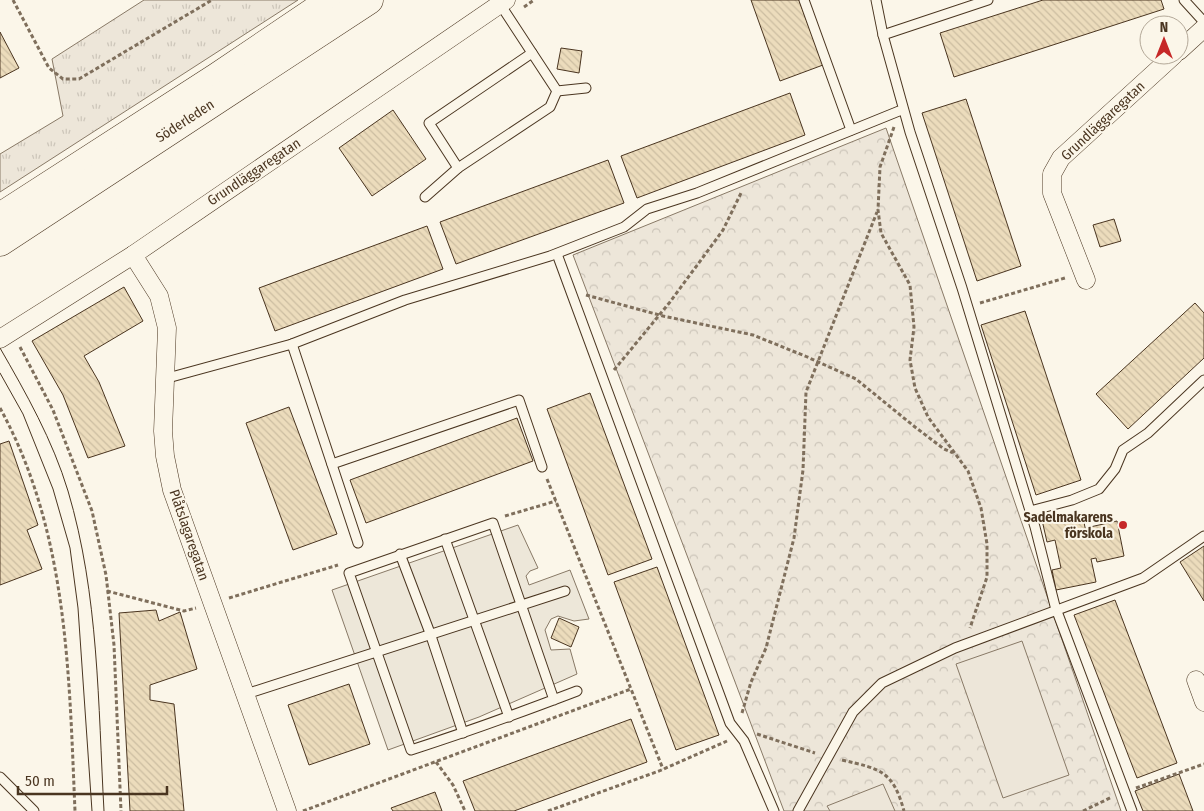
<svg xmlns="http://www.w3.org/2000/svg" width="1204" height="811" viewBox="0 0 1204 811" font-family="'Fira Sans Condensed',sans-serif">
<defs>
<pattern id="grass-tufts" width="24" height="20" patternUnits="userSpaceOnUse" patternTransform="scale(1.25)"><rect width="24" height="20" fill="#ede6d9"/><path d="M3 7l-1-3M5 7V3M7 7l1-3M15 17l-1-3M17 17v-4M19 17l1-3" fill="none" stroke="#cdc6ba"/></pattern>
<pattern id="park-crowns" width="20" height="18" patternUnits="userSpaceOnUse" patternTransform="scale(1.25)"><rect width="20" height="18" fill="#ede6d9"/><path d="M2 6a3 3 0 1 1 6 0M12 15a3 3 0 1 1 6 0" fill="none" stroke="#cdc6ba"/></pattern>
<pattern id="building-back-hatch" width="6" height="6" patternUnits="userSpaceOnUse" patternTransform="scale(1.25)"><rect width="6" height="6" fill="#ecdcbc"/><path d="M-1 5l2 2M0 0l6 6M5-1l2 2" fill="none" stroke="#ccbda1"/></pattern>
</defs>
<rect width="100%" height="100%" fill="#fbf6e9"/>
<!-- grass -->
<path fill="url(#grass-tufts)" stroke="#887966" d="M144 0H298L0 192V154L63 116 52 59Z"/>
<!-- park -->
<path fill="url(#park-crowns)" stroke="#887966" d="M886 128 1121 811H784L573 255Z"/>
<!-- pitch -->
<g fill="#ede6d9" stroke="#887966">
<path d="M1022 641 1069 775 1003 798 956 664Z"/>
<path d="M883 784 895 811H830L827 806Z"/>
</g>
<!-- parking -->
<path fill="#ede7d9" stroke="#887966" d="M518 525 538 568 530 571 526 576 529 585 570 570 589 619 574 621 558 616 551 619 545 630 551 650 570 649 577 674 479 717 388 750 332 590Z"/>
<!-- building -->
<g fill="url(#building-back-hatch)" stroke="#4a3520">
<path d="M751 0H799L823 65 780 81Z"/>
<path d="M1043 0H1161L1164 9 954 77 940 33Z"/>
<path d="M0 32 19 68 0 78Z"/>
<path d="M561 48 582 51 579 73 557 69Z"/>
<path d="M790 93 805 135 637 198 621 156Z"/>
<path d="M966 99 1021 266 977 281 922 113Z"/>
<path d="M393 110 426 159 372 196 339 148Z"/>
<path d="M608 160 624 203 456 264 440 222Z"/>
<path d="M1114 219 1121 241 1100 247 1093 225Z"/>
<path d="M427 226 443 269 275 331 259 288Z"/>
<path d="M124 287 143 321 84 356 99 382 125 446 88 458 63 395 32 341Z"/>
<path d="M1195 303 1204 313V358L1128 429 1096 394Z"/>
<path d="M1025 311 1081 480 1036 495 981 325Z"/>
<path d="M590 393 652 559 608 575 547 409Z"/>
<path d="M289 407 337 534 293 550 246 423Z"/>
<path d="M517 418 533 461 366 523 350 480Z"/>
<path d="M9 441 38 525 27 530 42 569 0 585V444Z"/>
<path d="M1082 513 1086 532 1090 531V527L1117 521 1124 556 1097 562 1096 558 1091 559 1096 582 1056 590 1052 570 1061 568 1055 540 1047 542 1042 520Z"/>
<path d="M1204 546V601L1180 562Z"/>
<path d="M657 567 719 735 676 750 614 582Z"/>
<path d="M1115 600 1177 763 1137 778 1074 615Z"/>
<path d="M156 610 159 621 180 612 197 669 150 685V700L174 704 184 811H130L119 613Z"/>
<path d="M559 618 579 627 571 647 551 638Z"/>
<path d="M349 684 370 744 309 765 288 705Z"/>
<path d="M631 719 647 762 514 811H475L463 781Z"/>
<path d="M1179 774 1193 811H1143L1135 791Z"/>
<path d="M435 792 442 811H393L391 808Z"/>
</g>
<g fill="none" stroke-linecap="round" stroke-linejoin="round">
<defs>
<g id="lane">
<path d="M804 0 851 130"/>
<path d="M876 0 883 35 910 132 962 288 1035 527 1055 606 1132 811"/>
<path d="M1184 0 1204 22"/>
<path d="M500 4 557 91 586 88"/>
<path d="M883 35 988 0"/>
<path d="M532 53 429 123 458 168 550 107 557 91"/>
<path d="M425 197 458 168"/>
<path d="M557 254 730 723 744 741 774 811"/>
<path d="M292 344 358 543"/>
<path d="M164 379 292 344 405 300 550 256 624 227 647 209 697 193 899 111"/>
<path d="M332 464 519 400 542 467"/>
<path d="M1030 511 1072 500 1099 489 1115 469 1123 450 1148 433 1204 380"/>
<path d="M445 539 509 717"/>
<path d="M400 554 430 633 463 733"/>
<path d="M246 694 565 591"/>
<path d="M554 700 493 523 349 573 411 750C467 732 522 712 577 691"/>
<path d="M0 777 34 811"/>
<path d="M798 811 853 712 882 683 955 648 1143 578 1204 536"/>
</g>
<g id="street">
<path d="M1179 51 1204 28"/>
<path d="M133 255 159 296 167 328 163 431 165 456 172 490 287 811"/>
<path d="M1086 280 1052 193V174L1061 158 1174 55"/>
<path d="M0 339 133 255 506 0"/>
<path d="M1196 680 1204 702"/>
</g>
<g id="highway">
<path d="M0 217 217 77 331 0"/>
<path d="M0 242 369 0"/>
</g>
</defs>
<!-- lane casing -->
<use href="#lane" stroke="#4a3520" stroke-width="11"/>
<!-- street casing -->
<use href="#street" stroke="#4a3520" stroke-width="19"/>
<!-- highway casing -->
<use href="#highway" stroke="#4a3520" stroke-width="29"/>
<!-- path -->
<g stroke="#7f6f5c" stroke-width="3" stroke-dasharray="4 2.5" stroke-linecap="butt">
<path d="M13 0 49 68 63 79H79L212 0"/>
<path d="M524 7 534 0"/>
<path d="M894 127 880 167 878 210 881 233 910 285 914 327 910 360 915 388 928 417 968 471 981 508 987 544V577L970 628"/>
<path d="M586 295 663 316 753 335 805 356 856 379 915 427 944 449 953 453"/>
<path d="M980 303 1065 278"/>
<path d="M20 347 53 410 92 511 106 575 114 645 121 811"/>
<path d="M614 370 670 302 723 230 742 191"/>
<path d="M0 408C68 532 69 673 75 811"/>
<path d="M547 479 663 769"/>
<path d="M505 516 556 501"/>
<path d="M107 591 184 611 196 608"/>
<path d="M229 598 338 565"/>
<path d="M742 713 751 682 766 648 794 538 803 470 806 392 877 212"/>
<path d="M757 734 815 753"/>
<path d="M842 760C881 769 893 771 904 811"/>
<path d="M436 762 453 785 465 811"/>
<path d="M1136 788 1204 764"/>
<path d="M303 811 631 689"/>
<path d="M548 811 659 771 727 741"/>
<path d="M1083 811 1112 797"/>
</g>
<!-- lane -->
<use href="#lane" stroke="#fbf6e9" stroke-width="9"/>
<!-- street -->
<use href="#street" stroke="#fbf6e9" stroke-width="18"/>
<!-- highway -->
<use href="#highway" stroke="#fbf6e9" stroke-width="28"/>
<!-- tram -->
<g stroke="#4a3520" stroke-width="1">
<path d="M0 348C26 393 53 441 68 491 99 595 98 704 104 811"/>
<path d="M0 373 23 414 53 489 70 548 78 608 92 811"/>
</g>
</g>
<!-- markers -->
<circle fill="#c62828" stroke="#fbf6e9" stroke-width="2" cx="1123" cy="525" r="5"/>
<g text-anchor="middle" dominant-baseline="central" stroke-width="4" stroke-linejoin="round" paint-order="stroke">
<!-- street labels -->
<g font-size="14" fill="#4a3520" stroke="#fbf6e9">
<text transform="translate(185 121) rotate(-33)">Söderleden</text>
<text transform="translate(1103 121) rotate(-43)">Grundläggaregatan</text>
<text transform="translate(254 172) rotate(-34)">Grundläggaregatan</text>
<text transform="translate(189 535) rotate(71)">Plåtslagaregatan</text>
</g>
<!-- poi labels -->
<g font-size="14" font-weight="bold" fill="#4a3520" stroke="#fbf6e9" text-anchor="end">
<text x="1113" y="517">Sadelmakarens<tspan x="1113" dy="16">förskola</tspan></text>
</g>
</g>
<!-- north arrow -->
<g transform="translate(1164 40)"><circle r="24" fill="#fbf6e9" stroke="#b4a999"/>
<path d="M0-4L9 19L0 12L-9 19Z" fill="#c62828"/>
<text y="-8" font-size="14" font-weight="bold" text-anchor="middle" fill="#4a3520">N</text>
</g>
<!-- scale -->
<path d="M18 786v8h149v-8" fill="none" stroke="#4a3520" stroke-width="2.5"/>
<text x="25" y="786" font-size="15" fill="#4a3520" stroke="#fbf6e9" stroke-width="4" paint-order="stroke">50 m</text>
</svg>
